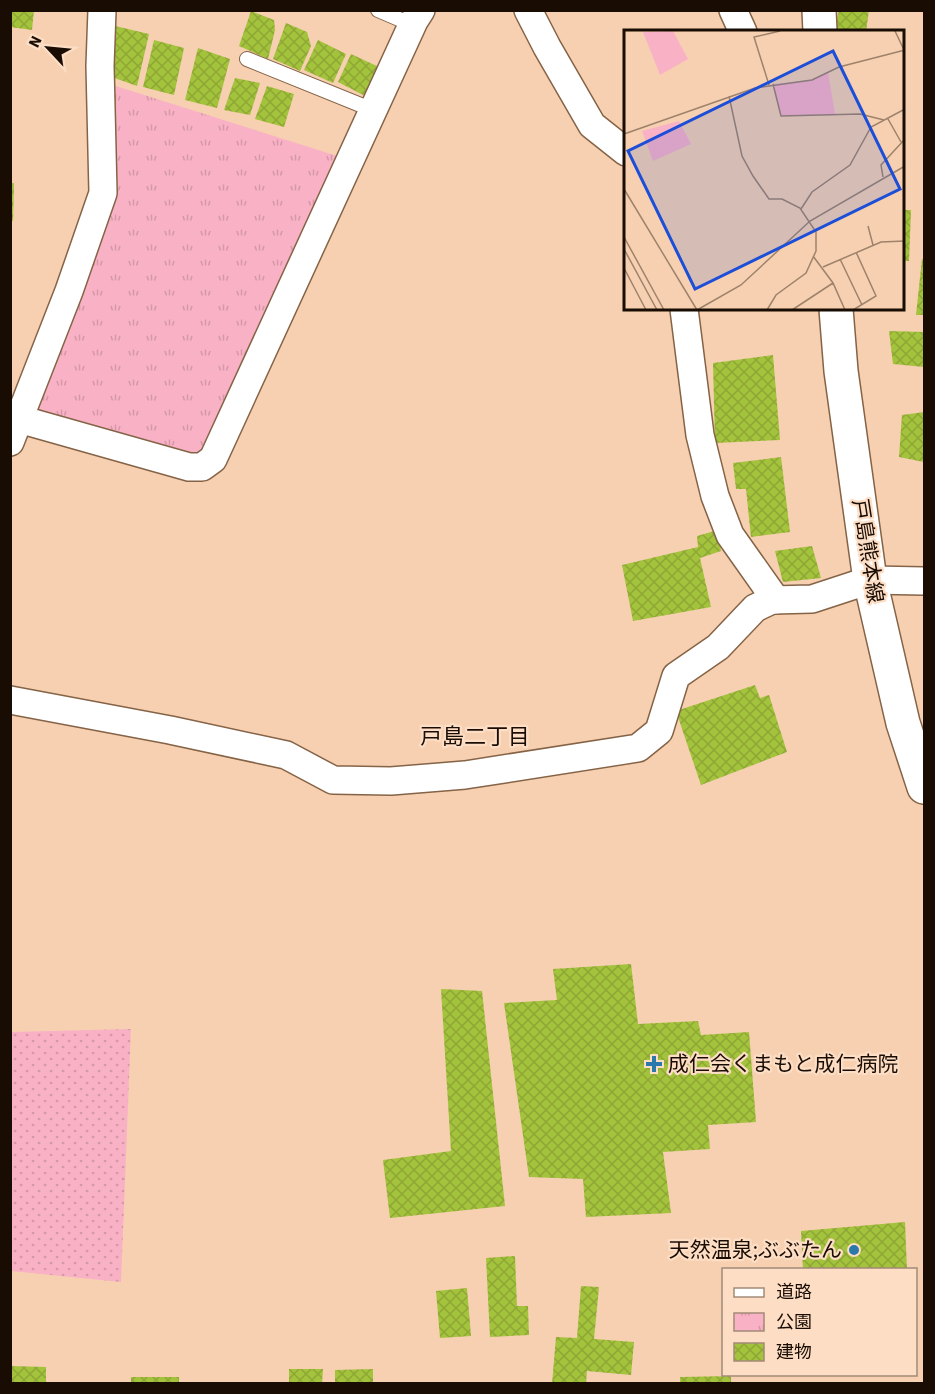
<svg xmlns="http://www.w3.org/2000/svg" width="935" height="1394" viewBox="0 0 935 1394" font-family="'Source Sans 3','Noto Sans JP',sans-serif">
<defs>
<pattern id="grass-dots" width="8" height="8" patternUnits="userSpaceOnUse" patternTransform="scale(1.5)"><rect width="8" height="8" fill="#f9b2c5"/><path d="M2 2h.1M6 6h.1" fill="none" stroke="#d598a8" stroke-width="1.8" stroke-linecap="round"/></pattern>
<pattern id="park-tufts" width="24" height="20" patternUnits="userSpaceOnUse" patternTransform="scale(1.5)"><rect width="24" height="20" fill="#f9b2c5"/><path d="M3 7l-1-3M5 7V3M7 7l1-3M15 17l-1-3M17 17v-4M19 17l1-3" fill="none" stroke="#d598a8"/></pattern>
<pattern id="building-cross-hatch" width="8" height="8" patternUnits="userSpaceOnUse" patternTransform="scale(1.5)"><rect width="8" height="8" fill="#a4c33d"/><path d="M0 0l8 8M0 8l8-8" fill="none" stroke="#8da634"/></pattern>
</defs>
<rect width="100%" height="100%" fill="#f6d0b0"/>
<!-- grass -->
<path fill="url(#grass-dots)" d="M131 1029 121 1282 11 1271V1032Z"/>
<!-- park -->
<path fill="url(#park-tufts)" d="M100 81 350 160 213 459 19 419 103 193Z"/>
<!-- building -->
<g fill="url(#building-cross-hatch)">
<path d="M10 10H34L32 30 10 27Z"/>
<path d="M839 10H869L866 32H834Z"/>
<path d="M251 11 274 20 275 30 268 59 239 46Z"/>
<path d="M286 23 307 32 311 46 300 71 273 59Z"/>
<path d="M115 26 149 34 137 86 106 75Z"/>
<path d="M154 40 184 48 174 95 143 87Z"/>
<path d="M318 40 346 54 333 83 304 70Z"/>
<path d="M198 48 230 59 217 108 185 100Z"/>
<path d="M351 54 379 67 365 96 338 82Z"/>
<path d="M235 78 260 83 250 115 224 110Z"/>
<path d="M267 86 294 94 284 127 255 119Z"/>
<path d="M10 183H14L13 221H10Z"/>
<path d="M904 210H911L909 261H904Z"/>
<path d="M922 259H924V315H916Z"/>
<path d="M889 331 924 332V367L893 364Z"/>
<path d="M773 355 780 440 715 443 713 363Z"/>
<path d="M924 412V462L899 457 902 415Z"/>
<path d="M781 457 790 532 751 537 746 489H736L733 463Z"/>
<path d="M718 530 721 551 700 558 711 607 633 621 622 565 698 547 697 536Z"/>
<path d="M812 546 821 578 783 582 775 551Z"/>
<path d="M755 685 760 698 769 695 787 752 701 785 676 711Z"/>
<path d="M631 964 638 1024 698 1021 701 1035 749 1032 756 1122 708 1125 710 1149 663 1152 671 1213 586 1217 583 1179 529 1177 504 1003 557 1000 553 969Z"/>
<path d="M441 989 482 991 505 1206 390 1218 383 1160 451 1151Z"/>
<path d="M905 1222 907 1270H803L801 1231Z"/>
<path d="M515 1256 517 1306H528L529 1335 490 1337 486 1258Z"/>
<path d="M581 1286 599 1287 594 1339 634 1342 631 1375 587 1371 586 1384H552L556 1337 577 1338Z"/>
<path d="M467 1288 471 1336 440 1338 436 1291Z"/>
<path d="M10 1366 46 1367V1384H10Z"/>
<path d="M289 1369H323L322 1384H289Z"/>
<path d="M373 1369V1384H335V1370Z"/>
<path d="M731 1376V1384H680V1377Z"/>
<rect x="131" y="1377" width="48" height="7"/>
</g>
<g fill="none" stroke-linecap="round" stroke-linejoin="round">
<defs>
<g id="service">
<path d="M378 10 413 25"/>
<path d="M247 59 373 110"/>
</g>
<g id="minor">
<path d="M528 10 547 47 592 125 626 152"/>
<path d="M733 10 743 32"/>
<path d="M684 309 700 435 715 496 730 535 776 600"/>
<path d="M19 419 189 467H202L213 459 414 21 421 10"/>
<path d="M10 442 69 291 103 193 100 66 102 10"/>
<path d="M10 700 170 730 286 755 333 780 391 781 465 775 638 748 659 731 676 676 718 647 755 608 772 600 812 599 870 580 924 581"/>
</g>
<g id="secondary">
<path d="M819 10 820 32"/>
<path d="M836 309 841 371 870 580 903 723 924 787"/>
</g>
</defs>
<!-- service casing -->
<use href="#service" stroke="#856347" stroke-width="16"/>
<!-- minor casing -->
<use href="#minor" stroke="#856347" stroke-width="30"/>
<!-- secondary casing -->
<use href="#secondary" stroke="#856347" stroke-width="36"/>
<!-- service -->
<use href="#service" stroke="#fff" stroke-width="14"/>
<!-- minor -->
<use href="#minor" stroke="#fff" stroke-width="27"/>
<!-- secondary -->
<use href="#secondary" stroke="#fff" stroke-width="33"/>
</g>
<!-- markers -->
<g fill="#2b78ab" stroke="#fddec5" stroke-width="2">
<path d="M651 1055h6v6h6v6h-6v6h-6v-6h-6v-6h6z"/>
<circle cx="854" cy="1250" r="6"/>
</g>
<g text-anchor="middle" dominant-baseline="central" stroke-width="4.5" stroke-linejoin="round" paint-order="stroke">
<!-- street labels -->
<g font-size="21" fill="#190c03" stroke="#fddec5">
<text transform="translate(868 551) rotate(81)">戸島熊本線</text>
</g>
<!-- poi labels -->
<g font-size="21" fill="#190c03" stroke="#fddec5" text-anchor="start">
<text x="668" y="1064">成仁会くまもと成仁病院</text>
<text x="842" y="1250" text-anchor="end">天然温泉;ぶぶたん</text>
</g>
<!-- neighbourhood labels -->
<g font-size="22" fill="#190c03" stroke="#fddec5">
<text x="475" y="737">戸島二丁目</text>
</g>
</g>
<!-- overview -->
<g transform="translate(624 30)">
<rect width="280" height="280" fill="#f6d0b0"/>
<path d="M49 1 64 29 36 45 19 2ZM55 91 67 114 29 131 18 101Z" fill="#f9b2c5"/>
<path d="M204 42 211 84 157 86 149 54 188 50Z" fill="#f9b2c5"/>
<path fill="none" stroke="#9e826b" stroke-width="1.5" d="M271 1 280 20M149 54 157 86 236 84 260 90M145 55 130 7 156 1M105 66 118 126 129 146 145 169H158L176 178 192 202V221L182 243 152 265 143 280M264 89 277 112M0 104 131 58 188 50 215 37 281 20M259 147 257 135 281 109M0 159 73 280M177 179 188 162 226 135 247 97 281 79M244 196 249 215M0 207 40 280M0 219 33 280M189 226 209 253 221 280M216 229 238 275M199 237 257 212 281 211M0 238 22 280M73 280 117 255 186 191 281 136M168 280 209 253M229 280 252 266 232 222"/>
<path fill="#1d4ed8" fill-opacity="0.15" stroke="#1d4ed8" stroke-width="3" d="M209 21 276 159 71 259 4 121Z"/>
<rect width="280" height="280" fill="none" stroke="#190c03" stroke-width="3"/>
</g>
<!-- border -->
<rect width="935" height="1394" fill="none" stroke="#190c03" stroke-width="24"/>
<!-- legend -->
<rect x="722" y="1268" width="195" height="108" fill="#fddec5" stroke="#a28a77" stroke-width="1.5"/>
<rect x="734" y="1288" width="30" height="9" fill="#ffffff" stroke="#a28a77" stroke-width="1.5"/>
<text x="776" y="1298" font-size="18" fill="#190c03">道路</text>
<rect x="734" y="1313" width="30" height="18" fill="url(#park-tufts)" stroke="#a28a77" stroke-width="1.5"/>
<text x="776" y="1328" font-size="18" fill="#190c03">公園</text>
<rect x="734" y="1343" width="30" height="18" fill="url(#building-cross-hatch)" stroke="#a28a77" stroke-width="1.5"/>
<text x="776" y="1358" font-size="18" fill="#190c03">建物</text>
<!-- north arrow -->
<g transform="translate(48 48) rotate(296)" stroke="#fddec5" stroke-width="4.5" paint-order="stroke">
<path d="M0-4.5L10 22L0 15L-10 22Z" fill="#190c03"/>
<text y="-9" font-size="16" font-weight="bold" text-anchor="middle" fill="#190c03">N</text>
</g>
</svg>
